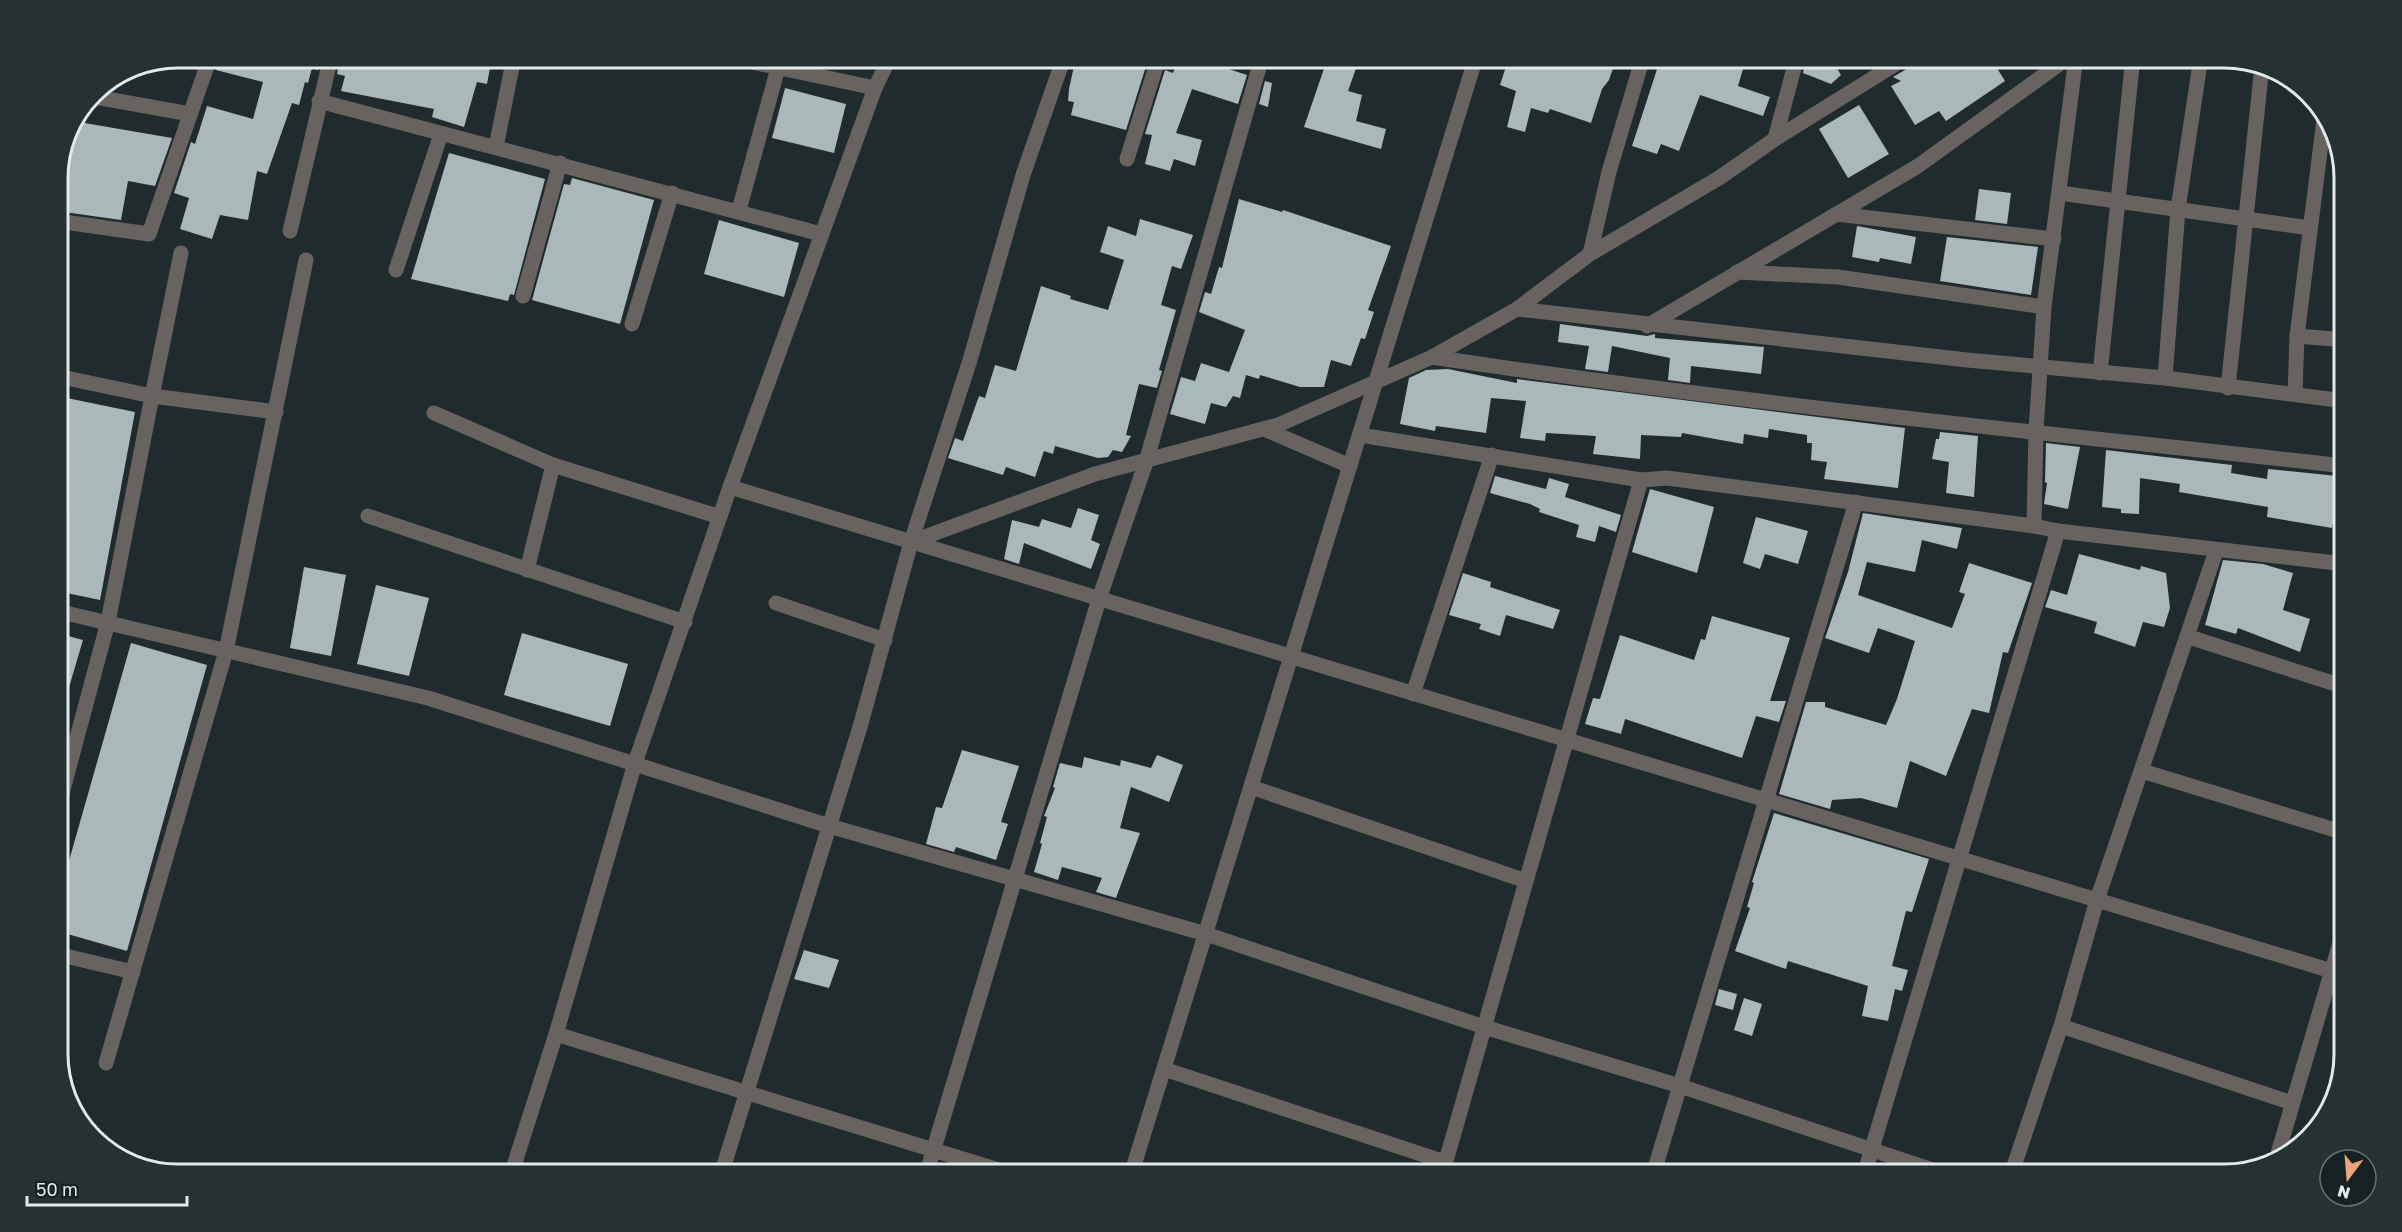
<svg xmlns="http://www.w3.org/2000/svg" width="2402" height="1232" viewBox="0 0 2402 1232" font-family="'Golos Text',sans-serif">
<rect width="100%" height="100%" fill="#1f2b2c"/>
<!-- building -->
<g fill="#aab8ba">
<path d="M220 57H321L318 70 312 68 308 83 305 82 299 105 292 103 267 174 257 171 248 220 220 215 212 239 180 229 189 198 174 193 191 142 195 144 207 106 253 119 263 82 216 70Z"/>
<path d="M340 57H492L487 84 477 82 464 127 432 117 434 109 341 91 345 76 337 74Z"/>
<path d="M1076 57H1140L1139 61 1147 63 1126 130 1071 115 1074 102 1068 101 1069 89Z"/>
<path d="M1179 57H1202L1201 60 1247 75 1238 104 1192 89 1176 133 1202 140 1195 166 1174 159 1170 171 1145 164 1152 135 1145 134 1165 70 1173 73Z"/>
<path d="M1328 57H1360L1348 91 1362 95 1356 121 1386 129 1381 149 1304 127Z"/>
<path d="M1509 57H1617L1609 80 1602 89 1591 123 1550 109 1548 113 1531 108 1525 132 1507 127 1516 91 1500 85Z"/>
<path d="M1661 57H1729L1745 62 1738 86 1770 97 1763 116 1700 95 1679 151 1661 144 1657 154 1632 146Z"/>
<path d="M1806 57H1830L1841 75 1831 84 1803 73Z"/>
<path d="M1927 57H1990L2005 81 1946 121 1939 111 1915 125 1891 86 1901 81 1893 77Z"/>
<path d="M1265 81 1272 83 1268 107 1259 104Z"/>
<path d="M785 88 846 104 834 153 772 138Z"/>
<path d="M1859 105 1889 154 1848 178 1819 129Z"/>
<path d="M73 121 172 138 155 186 128 181 121 220 57 211V170L66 131Z"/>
<path d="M449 153 545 179 514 295 510 294 508 301 411 279Z"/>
<path d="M572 178 654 200 620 324 532 300 564 184 570 185Z"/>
<path d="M1979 189 2011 193 2007 224 1975 220Z"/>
<path d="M1239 199 1282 212 1283 210 1391 246 1368 310 1374 312 1365 339 1361 338 1351 366 1331 360 1324 387H1300L1260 375 1259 379 1246 375 1240 398 1233 396 1226 407 1211 403 1205 424 1170 414 1181 377 1195 381 1201 363 1229 372 1245 330 1199 312 1205 292 1211 294 1219 267 1222 268Z"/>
<path d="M1140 219 1193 235 1181 269 1172 266 1161 305 1176 310 1159 370 1162 371 1157 388 1139 384 1126 435 1131 436 1122 452 1113 450 1108 457 1098 458 1055 446 1053 454 1044 451 1035 477 1006 467 1003 475 948 458 955 438 963 441 979 396 985 398 995 365 1016 371 1041 286 1071 296 1070 299 1108 310 1124 260 1100 252 1108 226 1136 236Z"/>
<path d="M719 220 799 243 784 297 704 274Z"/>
<path d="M1857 226 1916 237 1911 264 1880 258 1879 262 1852 257Z"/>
<path d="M1947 237 2038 247 2031 295 1940 281Z"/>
<path d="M1560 324 1647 336 1655 334V338L1764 347 1761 374 1691 366 1690 383 1668 380 1670 358 1612 346 1608 372 1585 369 1589 346 1558 342Z"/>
<path d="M1448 369 1517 383V379L1905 428 1898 488 1824 479 1827 462 1811 460 1812 443H1807V435L1769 429 1768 438 1744 434 1743 444 1682 433 1681 437 1641 435 1640 459 1593 454 1596 436 1546 433 1545 441 1520 438 1526 401 1491 398 1486 433 1436 426 1435 431 1400 424 1409 378 1426 370Z"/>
<path d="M62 397 135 412 100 600 57 591V420Z"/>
<path d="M1940 432 1978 436 1974 497 1946 493 1949 462 1932 459 1936 439H1939Z"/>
<path d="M2046 443 2080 447 2068 509 2044 504 2047 483 2045 482Z"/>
<path d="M2106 450 2232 465 2231 473 2267 479 2268 469 2337 476 2335 487 2345 489V526L2333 523 2332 528 2267 517 2268 507 2179 492 2180 484 2140 478 2139 514 2121 513V509L2102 507Z"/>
<path d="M1495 476 1546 489 1549 478 1569 484 1565 497 1621 515 1616 532 1599 526 1595 542 1576 537 1579 525 1539 512 1540 509 1530 504 1490 493Z"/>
<path d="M1650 489 1714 507 1697 573 1632 552Z"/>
<path d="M1078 508 1099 515 1091 540 1100 544 1091 569 1024 543 1019 564 1004 559 1012 520 1039 527 1042 519 1071 528Z"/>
<path d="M1863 513 1962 528 1957 549 1922 540 1915 572 1867 562 1858 595 1952 628 1965 594 1959 592 1969 563 2032 583 2008 653 2003 652 1989 713 1972 709 1946 776 1910 761 1897 808 1861 798 1832 800 1830 809 1779 794 1806 702H1825V707L1886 725 1897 699 1915 641 1878 628 1869 653 1825 638 1848 572Z"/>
<path d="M1756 517 1808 531 1798 564 1765 554 1760 569 1743 563Z"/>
<path d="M2079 554 2140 570 2141 566 2166 573 2170 608 2164 627 2143 622 2135 647 2094 633 2097 622 2045 607 2051 590 2067 595Z"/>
<path d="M2223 560 2263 564 2293 573 2283 610 2310 619 2300 652 2238 628 2236 634 2205 625Z"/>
<path d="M304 567 346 575 331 656 290 648Z"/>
<path d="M1463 573 1491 582 1490 587 1560 610 1553 629 1506 615 1500 636 1479 629 1481 624 1449 615Z"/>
<path d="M376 585 429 598 409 676 357 664Z"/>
<path d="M1712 616 1790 638 1770 701H1786L1779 722 1756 716 1742 758 1625 719 1621 734 1585 724 1593 698 1600 699 1620 635 1694 660 1701 639 1705 640Z"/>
<path d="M57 633 83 640 62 711 57 710Z"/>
<path d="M522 633 628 664 610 726 504 695Z"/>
<path d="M131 643 207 665 127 951 57 931V903Z"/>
<path d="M962 750 1019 766 1001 822 1008 824 996 860 956 847 954 852 926 844 936 807 942 808Z"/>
<path d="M1157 755 1183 765 1169 802 1131 787 1120 828 1140 833 1116 898 1096 892 1102 878 1062 867 1058 880 1034 872 1042 844 1040 843 1047 817 1044 816 1055 788 1053 787 1060 763 1082 768 1084 757 1120 766 1121 760 1151 768Z"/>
<path d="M1774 813 1929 859 1912 912 1906 911 1892 966 1908 970 1902 991 1895 989 1888 1021 1862 1016 1868 986 1788 961 1786 969 1735 951 1750 908 1747 907 1754 883 1752 882Z"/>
<path d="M804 950 839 960 829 988 794 979Z"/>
<path d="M1719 989 1737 994 1733 1010 1715 1005Z"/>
<path d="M1744 998 1762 1004 1752 1036 1734 1030Z"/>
</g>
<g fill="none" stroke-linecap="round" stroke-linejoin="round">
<!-- minor -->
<g stroke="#686361" stroke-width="15">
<path d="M728 57 875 88"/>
<path d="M90 96 190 114"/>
<path d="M319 101 821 234"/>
<path d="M1775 139 1797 57"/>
<path d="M496 147 514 57"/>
<path d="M1127 159 1159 57"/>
<path d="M2060 193 2310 228"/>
<path d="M739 210 781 57"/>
<path d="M1836 214 2054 239"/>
<path d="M57 221 149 234 210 57"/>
<path d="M290 231 331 57"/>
<path d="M181 253 152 396 276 412"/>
<path d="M1590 254 1609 172 1643 57"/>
<path d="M396 270 441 134"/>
<path d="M1737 272 1838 277 2044 307"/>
<path d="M523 296 560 163"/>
<path d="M1517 309 1967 360 2165 378 2345 401"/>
<path d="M632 324 672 193"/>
<path d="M1647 326 1918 166 2069 57"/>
<path d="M2297 336 2345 340"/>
<path d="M1432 357C1735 403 2040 432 2345 466"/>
<path d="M2100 373 2133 57"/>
<path d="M57 376 152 396 108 622 57 812"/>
<path d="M2165 378 2178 209 2201 57"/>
<path d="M2228 388 2262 66"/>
<path d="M2295 394 2297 336 2325 111"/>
<path d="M434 413 553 465 720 517"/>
<path d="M1264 429 1350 466"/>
<path d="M1360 435 1641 480 1667 478 2034 526 2058 531 2345 564"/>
<path d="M730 487 2345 975"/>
<path d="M368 516 685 622"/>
<path d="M2034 526 2036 431 2044 307 2076 57"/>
<path d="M911 542 1095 474 1278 425 1432 357 1517 309 1590 254 1719 178 1775 139 1907 57"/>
<path d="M527 570 553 465"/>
<path d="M776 603 885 640"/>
<path d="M57 611 428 698 829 826 1206 934 1484 1027 1680 1086 1948 1175"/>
<path d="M2189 637 2345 687"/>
<path d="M1413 694 1492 455"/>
<path d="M2142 771 2345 833"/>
<path d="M1251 787 1526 881"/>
<path d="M57 954 133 972"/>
<path d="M2061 1026 2292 1103"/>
<path d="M556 1034 1015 1175"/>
<path d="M106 1063 226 651 306 260"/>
<path d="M1164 1069 1445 1162"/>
<path d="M2276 1160 2345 926"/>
<path d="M721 1175 860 727 911 542 970 360 1023 175 1064 57"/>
<path d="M926 1175 1099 599 1146 462 1262 57"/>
<path d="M1442 1175 1641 480"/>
<path d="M1653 1175 1856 502"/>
<path d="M1864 1175 2058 531"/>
<path d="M2011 1175 2061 1026 2097 900 2216 551"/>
</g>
<!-- tertiary -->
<g stroke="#686361" stroke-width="15">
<path d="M511 1175 556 1034 635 763 730 487 875 88 890 57"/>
<path d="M1131 1175 1476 57"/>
</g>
</g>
<!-- crop -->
<path d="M0 0H2402V1232H0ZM178 68H2224A110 110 0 0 1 2334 178V1054A110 110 0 0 1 2224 1164H178A110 110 0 0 1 68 1054V178A110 110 0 0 1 178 68Z" fill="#263133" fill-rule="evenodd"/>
<path fill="none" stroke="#e1e9ea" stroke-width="3" d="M178 68H2224A110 110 0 0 1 2334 178V1054A110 110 0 0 1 2224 1164H178A110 110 0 0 1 68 1054V178A110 110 0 0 1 178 68Z"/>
<!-- north arrow -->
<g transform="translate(2348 1178) rotate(196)"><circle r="28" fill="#162123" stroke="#677173" stroke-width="1.5"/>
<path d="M0-4.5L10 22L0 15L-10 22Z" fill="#efa377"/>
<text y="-9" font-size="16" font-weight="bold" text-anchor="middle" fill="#e1e9ea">N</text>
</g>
<!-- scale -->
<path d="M27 1196v9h160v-9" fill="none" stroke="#e1e9ea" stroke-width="3"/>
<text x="36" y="1196" font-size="18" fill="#e1e9ea" stroke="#162123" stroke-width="4.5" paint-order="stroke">50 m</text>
</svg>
